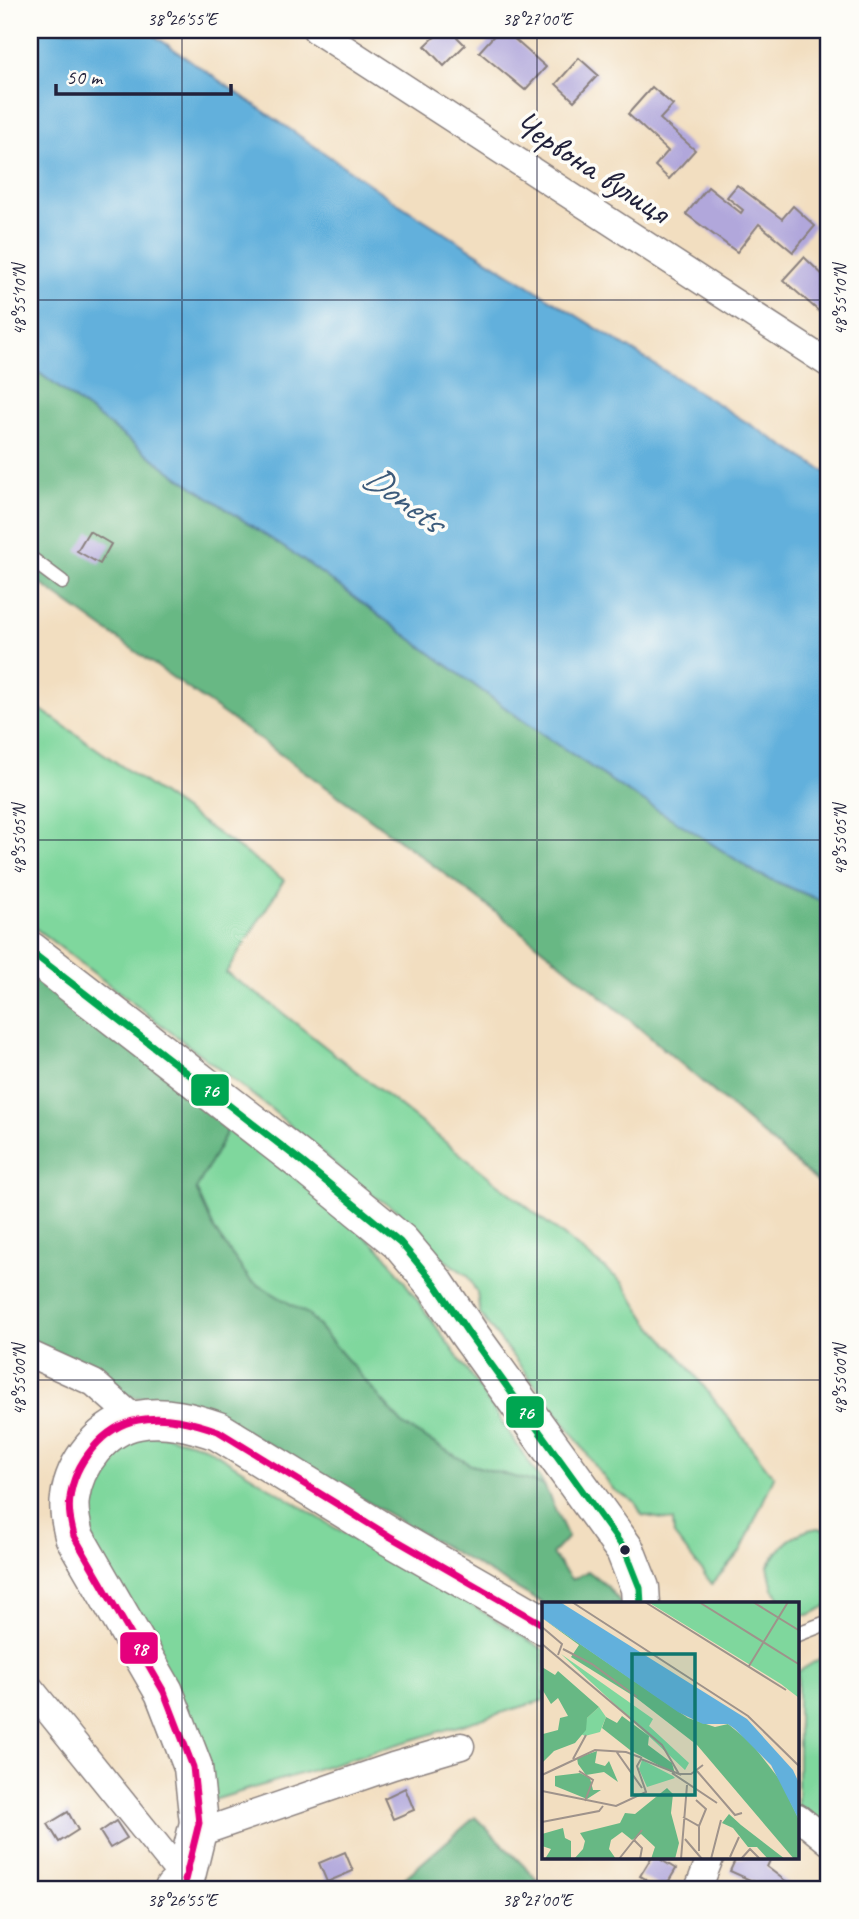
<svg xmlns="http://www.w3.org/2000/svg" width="859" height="1919" viewBox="0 0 859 1919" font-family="Caveat,sans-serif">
<rect width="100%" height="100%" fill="#fdfcf7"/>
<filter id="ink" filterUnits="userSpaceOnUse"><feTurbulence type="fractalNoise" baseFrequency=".0143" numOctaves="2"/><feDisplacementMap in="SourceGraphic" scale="14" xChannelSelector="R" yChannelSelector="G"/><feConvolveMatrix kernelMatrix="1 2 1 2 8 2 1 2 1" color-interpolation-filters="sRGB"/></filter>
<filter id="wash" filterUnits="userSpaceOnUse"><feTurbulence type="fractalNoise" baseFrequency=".00686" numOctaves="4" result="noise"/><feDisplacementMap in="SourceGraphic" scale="28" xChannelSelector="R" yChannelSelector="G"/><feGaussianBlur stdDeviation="1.57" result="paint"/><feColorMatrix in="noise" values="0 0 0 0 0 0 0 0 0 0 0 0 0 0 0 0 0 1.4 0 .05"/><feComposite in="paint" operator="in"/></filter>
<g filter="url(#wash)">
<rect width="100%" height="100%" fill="#f2dec0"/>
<!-- green -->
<g fill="#7fd79d" stroke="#507c6c" stroke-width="2">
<path d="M30 702 284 880 226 973 270 1003 623 1283 649 1323 684 1361 774 1477 741 1551 712 1584 674 1535 673 1521 642 1515 635 1502 614 1490 599 1471 572 1433 480 1314 477 1293 468 1276 436 1254 398 1210 368 1193 271 1109 30 924Z"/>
<path d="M233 1120 384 1253 471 1376 544 1485 471 1465 403 1425 309 1315 250 1280 215 1231 196 1189Z"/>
<path d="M135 1435 167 1436 204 1446 335 1528 414 1569 544 1650V1700L207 1802 98 1563 82 1496 100 1462Z"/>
<path d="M818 1528 829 1530V1605L809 1615H799L798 1604H785L773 1589 768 1566C781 1545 793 1532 818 1528Z"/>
<path d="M829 1653V1832L798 1806V1672Z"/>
</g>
<!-- forest -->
<g fill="#67b884" stroke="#446d60" stroke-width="2">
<path d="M30 366 173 473 310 565 529 725 622 788 697 834 758 874 829 904V1192C724 1101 620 1008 510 923 353 803 190 691 30 576Z"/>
<path d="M30 966 233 1120 196 1189 215 1231 250 1280 309 1315 403 1425 471 1465 544 1485 568 1537 552 1554 572 1580 588 1571 607 1586 622 1604H544L215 1414 187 1401 131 1397 30 1342Z"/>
<path d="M475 1817 547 1889H392Z"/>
</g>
<!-- water -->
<path fill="#62b0dc" stroke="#42698c" stroke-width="2" d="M30 30H146L394 201 829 474V904L758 874 697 834 622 788 529 725 310 565 173 473 30 366Z"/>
<g id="blocks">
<!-- building -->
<g fill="#b1a7db">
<path d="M442 30H450L465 45 444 66 425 46Z"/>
<path d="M499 30H504L546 67 525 90 479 52Z"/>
<path d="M579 58 598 75 574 101 556 84Z"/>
<path d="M652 87 673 105 660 119 695 150 669 179 655 166 668 151 628 114Z"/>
<path d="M737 185 782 219 793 206 815 226 793 252 759 224 737 252 686 214 708 187 741 213 743 210 727 197Z"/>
<path d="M804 257 829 281V320L783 280Z"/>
<path d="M89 531 111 544 100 564 77 551Z"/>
<path d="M405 1788 414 1810 393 1819 384 1798Z"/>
<path d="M68 1812 78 1830 59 1842 48 1824Z"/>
<path d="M116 1821 127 1838 110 1848 100 1832Z"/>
<path d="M345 1852 353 1871 327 1882 319 1863Z"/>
<path d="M651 1858H658L676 1869 664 1889 640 1876Z"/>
<path d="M736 1858H771L767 1867 796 1889H770L730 1871Z"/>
</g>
</g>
</g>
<g filter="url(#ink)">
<use href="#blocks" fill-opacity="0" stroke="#8a807e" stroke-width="2"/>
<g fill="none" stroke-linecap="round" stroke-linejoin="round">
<defs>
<g id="service">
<path d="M30 558 62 582"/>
<path d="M798 1634 829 1622"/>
</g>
<g id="minor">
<path d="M316 30 829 364"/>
<path d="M30 1354 94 1383 136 1420"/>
<path d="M30 1688 185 1880"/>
<path d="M798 1817 829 1842"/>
<path d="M196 1834 393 1766 461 1746"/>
<path d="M698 1889 710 1858"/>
</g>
<g id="secondary">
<path d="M30 951 301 1161 400 1242 436 1285 469 1334 625 1550 640 1588 641 1604"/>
<path d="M174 1889 185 1880 199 1823 193 1767 164 1692 74 1536C71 1523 68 1511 70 1498 74 1464 103 1426 138 1420 166 1415 192 1422 218 1431L389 1536 544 1625"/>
</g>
</defs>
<!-- service casing -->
<use href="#service" stroke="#8a807e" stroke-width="17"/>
<!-- minor casing -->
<use href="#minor" stroke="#8a807e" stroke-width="29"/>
<!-- secondary casing -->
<use href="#secondary" stroke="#8a807e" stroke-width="41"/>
<!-- service -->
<use href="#service" stroke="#fff" stroke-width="14"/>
<!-- minor -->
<use href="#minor" stroke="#fff" stroke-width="26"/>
<!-- secondary -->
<use href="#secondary" stroke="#fff" stroke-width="38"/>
<defs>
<path id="bus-1" d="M30 951 301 1161 400 1242 436 1285 469 1334 625 1550 640 1588 641 1604"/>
<path id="bus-2" d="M185 1880 199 1823 193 1767 164 1692 74 1536C71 1523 68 1511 70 1498 74 1464 103 1426 138 1420 166 1415 192 1422 218 1431L389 1536 544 1625"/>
</defs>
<!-- bus-1 casing -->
<use href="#bus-1" stroke="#fdfcf7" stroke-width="12"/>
<!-- bus-2 casing -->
<use href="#bus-2" stroke="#fdfcf7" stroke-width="12"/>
<!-- bus-1 -->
<use href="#bus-1" stroke="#00a651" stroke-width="7"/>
<!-- bus-2 -->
<use href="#bus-2" stroke="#e5007d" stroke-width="7"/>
</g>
</g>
<!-- ticks -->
<path fill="none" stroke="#22223b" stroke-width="2" stroke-opacity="0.45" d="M182 30V1889M537 30V1889M30 300H829M30 840H829M30 1380H829"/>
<!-- markers -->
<circle fill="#22223b" stroke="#fdfcf7" stroke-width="2.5" cx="625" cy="1550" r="6"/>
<g text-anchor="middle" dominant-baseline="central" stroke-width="7" stroke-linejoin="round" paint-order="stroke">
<!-- street labels -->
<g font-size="35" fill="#22223b" stroke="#fdfcf7">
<text transform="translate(592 167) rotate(33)">Червона вулиця</text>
</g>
<!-- water labels -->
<g font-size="37" font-style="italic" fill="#3c5b7b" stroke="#fdfcf7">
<text transform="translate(404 498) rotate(36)">Donets</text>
</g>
</g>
<!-- overview -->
<g transform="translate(542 1602)">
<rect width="257" height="257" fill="#f2dec0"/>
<path d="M106 0H257V96L239 82ZM19 52 111 117 107 124 147 161 143 168ZM57 105 64 115 58 130 43 134 39 132 45 116ZM100 158 131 174 133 176 105 185 97 167Z" fill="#7fd79d"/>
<path d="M0 16 146 116 173 125 186 122 209 141 238 178 257 218V257H252L155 143 93 95 29 55 37 43ZM0 65 13 73 16 69 57 105 45 116 44 128 33 141 12 149 0 161 1 132 16 128 18 116 26 114 16 96 9 102 0 87ZM80 114 107 134 106 143 130 161 133 172 88 148 60 126 64 115 75 121ZM55 149 53 161 63 164 67 159 76 180 62 170 44 173 36 162 35 156ZM38 171 48 176 51 188H59L45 197 13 184V174ZM125 186 131 192 129 211 137 241 133 257H109L113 245 99 232 90 238 80 230 69 238 67 247 74 257H32L41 247 43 239 38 231 78 221 83 211 93 212ZM187 212 199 223 243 257H226L215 245H206L191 226 180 221ZM21 226 23 236 29 239V257H3L9 247 0 244V232Z" fill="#67b884"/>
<path d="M0 0H18L205 117 251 168 257 181V218L229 163 193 127 186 122H161L136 110 0 16Z" fill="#62b0dc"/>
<path fill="none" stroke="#9f938b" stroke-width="2" d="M30 0 206 114 258 165M103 0 244 88M157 0 258 63M211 0 258 29M0 25 20 42 16 53M0 42 120 143 137 172 99 157 95 164 104 190 74 204 0 189M21 47 50 62 95 95M207 64 246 0M74 149 100 186M31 157 44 133M37 169 51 178 43 199M155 169 193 213 200 211M130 171 175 201M137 172H149L161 163M0 173 53 148 84 150 100 156M141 215 157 224 164 207 154 198M0 220 57 209 61 204M157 224V249M143 237 160 257M92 238 100 246 98 257M188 255 197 235M77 257 100 228M139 257 145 183M169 257 179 218M199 257 208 247 218 257"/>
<path fill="#0f766e" fill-opacity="0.15" stroke="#0f766e" stroke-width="3.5" d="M90 52H153V193H90Z"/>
<rect width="257" height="257" fill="none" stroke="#22223b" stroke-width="3.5"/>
</g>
<g stroke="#fdfcf7" stroke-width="2.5">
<rect x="190" y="1073" width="40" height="34" rx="7" fill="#00a651"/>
<rect x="505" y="1395" width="40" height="34" rx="7" fill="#00a651"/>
<rect x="119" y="1631" width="40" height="34" rx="7" fill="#e5007d"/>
</g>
<g font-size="19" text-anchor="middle" font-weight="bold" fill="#fff">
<text x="210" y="1097">76</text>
<text x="525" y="1419">76</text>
<text x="139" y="1655">98</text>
</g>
<!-- margin -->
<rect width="859" height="1919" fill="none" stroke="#fdfcf7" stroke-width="77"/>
<!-- scale -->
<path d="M56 84v10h175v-10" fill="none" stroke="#22223b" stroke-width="3.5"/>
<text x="66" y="84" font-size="21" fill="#22223b" stroke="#fdfcf7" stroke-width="5" paint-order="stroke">50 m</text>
<rect x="38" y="38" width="782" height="1843" fill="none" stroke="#22223b" stroke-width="2.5"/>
<g font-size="18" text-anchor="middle" fill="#22223b">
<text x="182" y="25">38°26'55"E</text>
<text x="537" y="25">38°27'00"E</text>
<text transform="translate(19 300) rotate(-90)" y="6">48°55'10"N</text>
<text transform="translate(840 300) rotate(-90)" y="6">48°55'10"N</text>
<text transform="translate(19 840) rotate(-90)" y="6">48°55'05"N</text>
<text transform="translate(840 840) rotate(-90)" y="6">48°55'05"N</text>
<text transform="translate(19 1380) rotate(-90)" y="6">48°55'00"N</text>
<text transform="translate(840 1380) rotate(-90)" y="6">48°55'00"N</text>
<text x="182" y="1906">38°26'55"E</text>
<text x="537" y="1906">38°27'00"E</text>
</g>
</svg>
